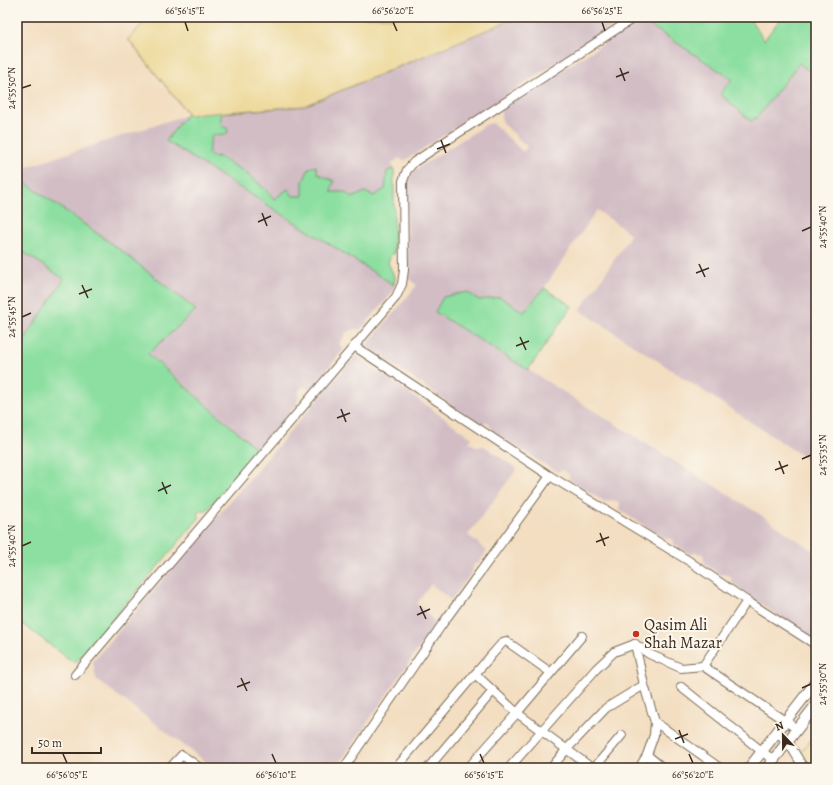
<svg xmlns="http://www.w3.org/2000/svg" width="833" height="785" viewBox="0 0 833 785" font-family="Alegreya,serif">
<rect width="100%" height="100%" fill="#fbf7ec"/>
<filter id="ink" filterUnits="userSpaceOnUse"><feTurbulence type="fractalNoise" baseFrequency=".025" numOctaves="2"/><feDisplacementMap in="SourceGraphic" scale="8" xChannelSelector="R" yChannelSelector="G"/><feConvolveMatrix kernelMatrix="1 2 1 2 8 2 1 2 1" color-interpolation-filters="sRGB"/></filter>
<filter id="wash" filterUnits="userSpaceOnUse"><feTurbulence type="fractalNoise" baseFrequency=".012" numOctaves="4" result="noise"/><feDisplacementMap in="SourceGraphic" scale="16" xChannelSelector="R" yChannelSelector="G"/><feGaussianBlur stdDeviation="0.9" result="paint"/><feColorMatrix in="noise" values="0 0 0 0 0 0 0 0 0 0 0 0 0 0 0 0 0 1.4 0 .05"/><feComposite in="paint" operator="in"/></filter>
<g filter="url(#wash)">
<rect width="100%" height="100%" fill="#f3dec1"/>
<!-- industrial -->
<g fill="#d2bdc5">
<path d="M518 17H610L617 22 616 24 404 161 399 158 392 163V166H394V169L387 171 386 189 374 197 352 198 331 192 318 174 316 167 303 182V196H293L274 200 261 185 243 171 218 156 216 158 208 154 212 135 221 125V113L304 106Z"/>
<path d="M641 20 732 79 755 118H756L799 63 816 76V465L580 310 601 280 631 234 597 210 544 288 524 312 500 297 479 300 435 312 758 513 816 553V640L799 630 757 601 733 583 731 581 732 577 724 574 721 575 705 564 703 554 694 553 691 555 674 544V541L669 538 667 539 619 510V508L620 504 613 500 605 502 569 479V474L562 470 557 472 493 432 488 422 481 425 366 346 409 295 417 285 408 278 407 180 415 170 487 124 493 123 523 152 527 147 503 123 501 117V109Z"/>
<path d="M186 115 166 141 394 285 393 292 360 330 355 329 345 333V336L339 343 343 350 310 390 303 386 299 391 297 404 258 450 148 353 196 309 77 219 17 177V170Z"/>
<path d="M17 248 64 279 17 351Z"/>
<path d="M356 355 472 438 469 442 477 447 484 446 517 469 468 535 487 551 479 563 474 564 472 572 451 600 431 584 417 603 433 620 432 629 336 768H214L96 679 93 661Z"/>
</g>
<!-- green -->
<g fill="#8cdfa0" stroke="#64845f">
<path d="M376 17 415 60 304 106 221 113V125L228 129 227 134 212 135 208 154 216 158 218 156 243 171 262 186 274 199 288 189 293 196H303V182L309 168 316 166 318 174 334 181 331 192H345L352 198 365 192 374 196 385 189 387 171 394 169V254H391L388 263 395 278 394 285 166 141 186 115H189L128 39Z"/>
<path d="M637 17H751L750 19 764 40 782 17H816V76L799 63 756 119 755 118 751 121 720 94 732 79Z"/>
<path d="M17 177 77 219 123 252 196 310 148 354 258 450 206 511 200 510 197 514 200 517 78 660 73 662 17 620V351L64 279 17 248Z"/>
<path d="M544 288 572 306 528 370 435 312 443 297 467 292 479 300 500 297 524 312Z"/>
</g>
<!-- sand -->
<g fill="#eeda9e" stroke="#94825e">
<path d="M150 17H518L304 106 189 115 128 39Z"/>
<path d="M816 733V768H807L799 755Z"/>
</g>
</g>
<g filter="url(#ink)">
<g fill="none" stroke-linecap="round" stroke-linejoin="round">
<defs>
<g id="minor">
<path d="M354 346 550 476 689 561 747 601 816 645"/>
<path d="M635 644 649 654 681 668 703 666 797 729"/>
<path d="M635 644 644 685 655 722 654 735 647 755 639 768"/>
<path d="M703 666 747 601"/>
<path d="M475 674 517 713 592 768"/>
<path d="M75 675 396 297 402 284 404 270 403 181 407 170 414 162 629 21 623 17"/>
<path d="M681 687 773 760"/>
<path d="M655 722 720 768"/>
<path d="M777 732 788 742 804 768"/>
<path d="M647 755 663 768"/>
<path d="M170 768 182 755 200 768"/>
<path d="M344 768 443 623 550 476"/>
<path d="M396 768 475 674 503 642 506 641 509 643 550 672"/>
<path d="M428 768 493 691"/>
<path d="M468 768 517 713 582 636"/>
<path d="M509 768 596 669 614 652 635 644"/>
<path d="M551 768 566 750 606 708 644 685"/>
<path d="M594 768 622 735"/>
</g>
<g id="tertiary">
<path d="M749 768 816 682"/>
<path d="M767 768 816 705"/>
</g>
</defs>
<!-- minor casing -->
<use href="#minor" stroke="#7b6957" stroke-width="10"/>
<!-- tertiary casing -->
<use href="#tertiary" stroke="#7b6957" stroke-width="12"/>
<!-- minor -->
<use href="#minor" stroke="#fff" stroke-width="8"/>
<!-- tertiary -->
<use href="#tertiary" stroke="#fff" stroke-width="10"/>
</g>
</g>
<!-- ticks -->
<path fill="none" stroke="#3b2a1e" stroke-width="1.5" d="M185 22 188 31M393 22 397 31M602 22 605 31M620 68 625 81M616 77 629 72M22 88 31 85M441 140 446 153M437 149 450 144M262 213 267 226M258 222 271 216M802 231 811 227M699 264 705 277M696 273 709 268M82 285 88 298M79 294 92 289M22 317 31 313M520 337 526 350M516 346 529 341M341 409 346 422M337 418 350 413M802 459 811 455M779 461 784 474M775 470 788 465M162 482 167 494M158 491 171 485M600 533 605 546M596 542 609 537M22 546 31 542M420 606 426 619M417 615 430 609M241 678 247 691M237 687 250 682M802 688 811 684M679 730 684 743M675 739 688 734M63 754 67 763M272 754 276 763M480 754 484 763M689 754 693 763"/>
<!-- markers -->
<circle fill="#c8321e" stroke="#fbf7ec" stroke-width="1.5" cx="636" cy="634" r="4"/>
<g text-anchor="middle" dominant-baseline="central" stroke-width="4" stroke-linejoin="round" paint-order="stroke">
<!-- poi labels -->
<g font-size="16" fill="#3b2a1e" stroke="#fbf7ec" text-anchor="start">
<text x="644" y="625">Qasim Ali<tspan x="644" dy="18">Shah Mazar</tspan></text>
</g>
</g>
<!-- margin -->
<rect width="833" height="785" fill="none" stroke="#fbf7ec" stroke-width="44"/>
<!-- north arrow -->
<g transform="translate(783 735) rotate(338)" stroke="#fbf7ec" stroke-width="3" paint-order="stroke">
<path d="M0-3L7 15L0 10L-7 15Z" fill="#3b2a1e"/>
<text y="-6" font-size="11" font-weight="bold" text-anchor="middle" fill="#3b2a1e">N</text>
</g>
<!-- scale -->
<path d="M32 747v6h69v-6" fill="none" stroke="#3b2a1e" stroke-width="2"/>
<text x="38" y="747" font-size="12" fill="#3b2a1e" stroke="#fbf7ec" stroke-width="3" paint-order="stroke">50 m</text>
<rect x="22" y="22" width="789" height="741" fill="none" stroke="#3b2a1e" stroke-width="1.5"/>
<g font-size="10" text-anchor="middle" fill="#3b2a1e">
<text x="185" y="14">66°56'15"E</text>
<text x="393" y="14">66°56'20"E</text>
<text x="602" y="14">66°56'25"E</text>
<text transform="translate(11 88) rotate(-90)" y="4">24°55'50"N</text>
<text transform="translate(822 227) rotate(-90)" y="4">24°55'40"N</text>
<text transform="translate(11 317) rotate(-90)" y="4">24°55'45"N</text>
<text transform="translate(822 455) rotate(-90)" y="4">24°55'35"N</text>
<text transform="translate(11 546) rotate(-90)" y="4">24°55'40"N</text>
<text transform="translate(822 684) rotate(-90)" y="4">24°55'30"N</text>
<text x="67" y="778">66°56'05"E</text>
<text x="276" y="778">66°56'10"E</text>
<text x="484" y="778">66°56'15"E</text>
<text x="693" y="778">66°56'20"E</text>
</g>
</svg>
